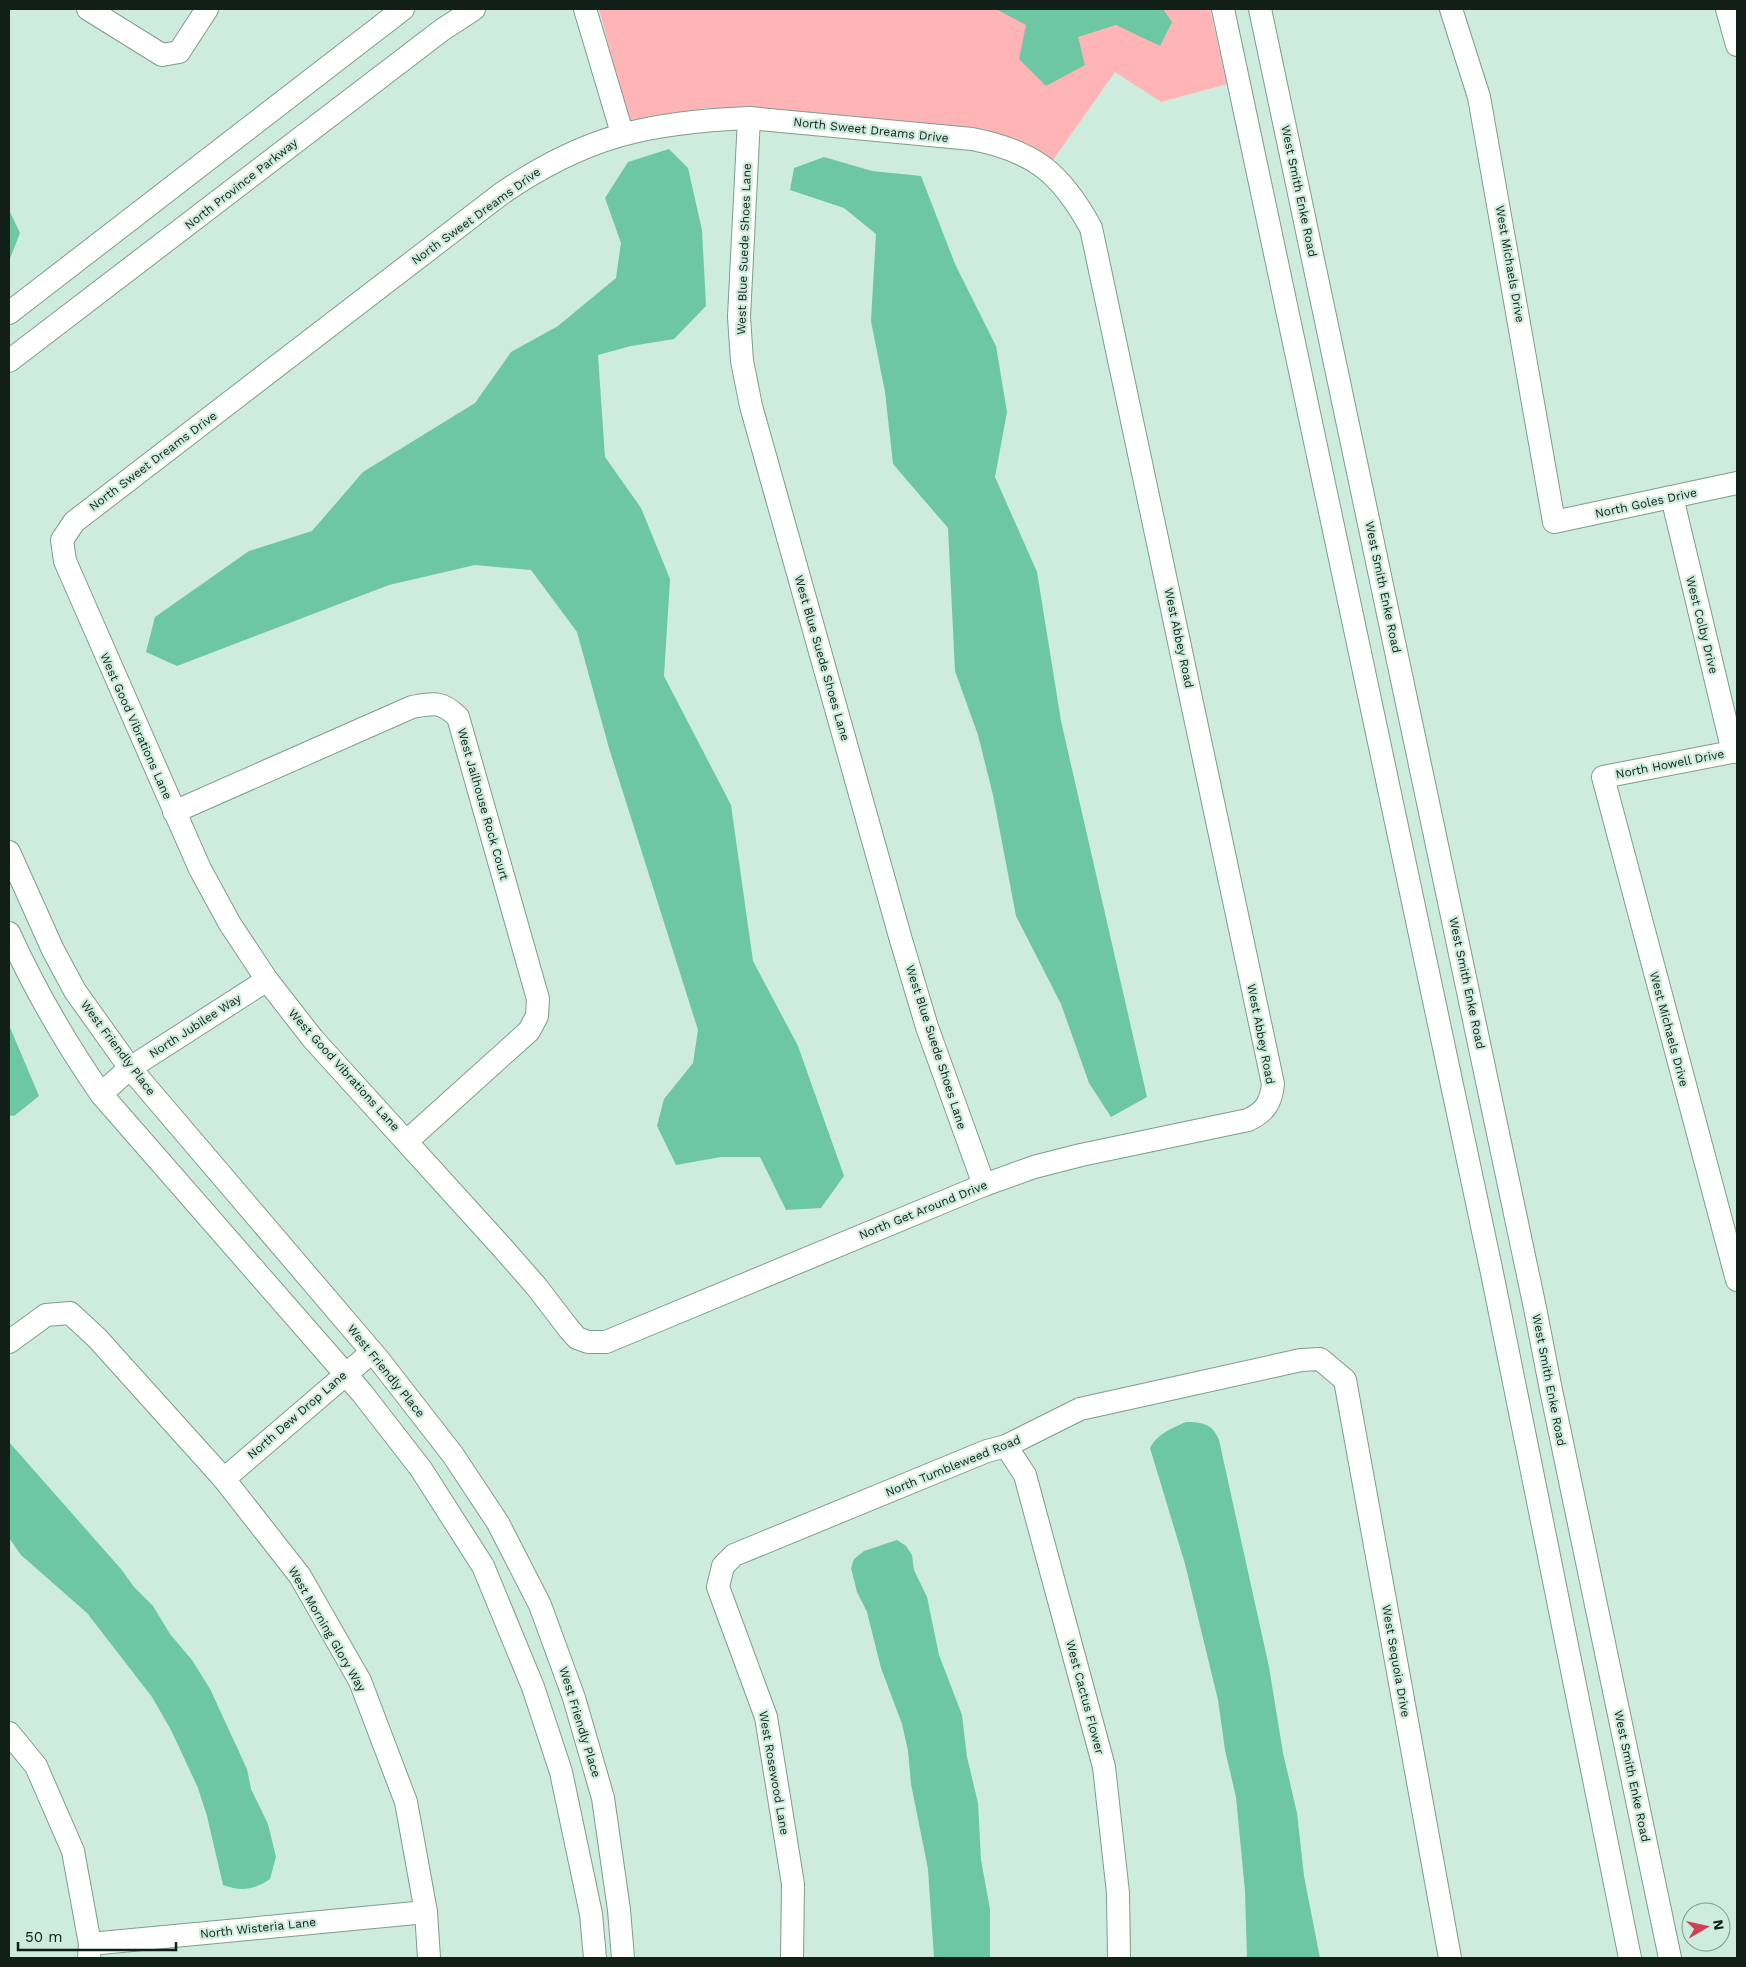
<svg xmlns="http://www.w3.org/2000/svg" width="1746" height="1967" viewBox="0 0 1746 1967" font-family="'Work Sans',sans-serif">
<rect width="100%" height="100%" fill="#cdecdd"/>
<!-- green -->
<path fill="#ffb5b6" d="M599 9H1210L1227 84 1161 102 1115 72 1053 160 985 129 852 116 705 108 629 122Z"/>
<!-- water -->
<g fill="#6cc7a2">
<path d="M996 9H1163L1172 22 1160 46 1116 25 1078 37 1085 65 1046 86 1019 59 1026 25Z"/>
<path d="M669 149 688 168 702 230 706 306 674 339 631 346 598 355 605 457 641 508 670 579 664 676 731 805 753 961 798 1046 844 1176 821 1208 786 1210 760 1157H721L676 1165 657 1126 664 1099 693 1063 698 1030 609 748 577 632 531 570 475 565 389 585 177 666 146 652 155 617 249 551 312 531 363 472 475 403 511 352 558 326 616 278 621 243 605 198 628 162Z"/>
<path d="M824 157 872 171 921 176 955 264 996 346 1007 412 995 477 1037 572 1061 721 1147 1097 1111 1117 1089 1083 1061 1004 1016 916 993 795 978 735 955 671 948 528 893 464 885 392 871 321 876 234 844 208 790 190 794 168Z"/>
<path d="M9 210 20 233 9 261Z"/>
<path d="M9 1025 39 1096 14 1116 9 1115Z"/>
<path d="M1186 1422C1202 1422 1213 1424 1219 1440L1269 1667 1283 1753 1297 1813 1304 1876 1320 1958H1247L1245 1891 1236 1797 1225 1750 1218 1700 1185 1564 1150 1448C1157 1434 1172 1428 1186 1422Z"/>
<path d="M9 1442 121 1569 134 1587 153 1606 170 1634 192 1660 210 1689 247 1769 251 1789 268 1824 276 1857 270 1879C254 1890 242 1892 223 1885L207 1816 198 1788 171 1730 152 1697 87 1613 21 1555 9 1538Z"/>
<path d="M897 1540 906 1546 912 1555 914 1570 927 1597 939 1655 962 1715 967 1757 978 1803 981 1860 990 1909V1958H934L928 1869 911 1784 908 1751 902 1724 881 1668 867 1612 857 1592 851 1568 854 1559 864 1551Z"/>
</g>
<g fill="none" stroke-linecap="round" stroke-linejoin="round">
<defs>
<g id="minor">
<path d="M88 9 162 55 179 52 207 9"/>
<path d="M585 9 622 133"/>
<path d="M1223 9 1492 1273 1630 1958"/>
<path d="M1260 9 1535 1308 1551 1390 1670 1958"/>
<path d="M1451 9 1479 97 1554 522 1737 483"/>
<path d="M1727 9 1737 45"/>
<path d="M749 118 972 139C1034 151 1061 173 1091 228L1273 1084C1271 1103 1265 1112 1248 1120L1081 1155 1034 1167 984 1185 606 1342H588L577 1338 569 1329 536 1286 500 1245 313 1039 267 980 230 924 200 869 65 561 62 540 74 522 501 194C585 136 649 122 749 118Z"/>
<path d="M749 118 739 317 742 361 751 406 901 940 927 1027 984 1185"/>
<path d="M9 313 403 9"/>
<path d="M9 361 442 30 474 9"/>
<path d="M1672 497 1733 752"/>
<path d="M1737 751 1603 777 1737 1280"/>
<path d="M174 812 412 707C435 703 441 701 458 717L538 999 537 1016 529 1031 407 1141"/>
<path d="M9 852 53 950 75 991 130 1068 379 1360 453 1455 498 1523 540 1605 574 1698 603 1798 619 1910 623 1958"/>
<path d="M9 933C35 990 65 1042 101 1094L362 1393 421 1469 483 1566 533 1687 561 1772 591 1914 595 1958"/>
<path d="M101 1094 130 1068 267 980"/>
<path d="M9 1342 46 1315 70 1313 97 1338 224 1479 300 1576 360 1681 406 1802 426 1912 429 1958"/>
<path d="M1006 1446 1025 1475 1104 1767 1118 1893 1119 1958"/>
<path d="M224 1479 372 1352"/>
<path d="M9 1733 36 1766 73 1851 90 1944 89 1958"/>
<path d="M90 1944 426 1912"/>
<path d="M792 1958 793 1884 766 1717 718 1587 723 1566 734 1555 987 1451 1006 1446 1080 1409 1301 1360 1320 1359 1345 1380 1450 1958"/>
</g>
</defs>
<!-- minor casing -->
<use href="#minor" stroke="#7e9c8e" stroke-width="24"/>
<!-- minor -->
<use href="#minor" stroke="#fff" stroke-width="22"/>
</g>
<g text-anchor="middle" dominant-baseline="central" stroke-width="4.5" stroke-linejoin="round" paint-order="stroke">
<!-- street labels -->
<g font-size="12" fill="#121e18" stroke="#cdecdd">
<text transform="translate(871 130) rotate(6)">North Sweet Dreams Drive</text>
<text transform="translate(241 184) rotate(-38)">North Province Parkway</text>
<text transform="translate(1299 191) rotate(78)">West Smith Enke Road</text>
<text transform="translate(476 216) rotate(-36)">North Sweet Dreams Drive</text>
<text transform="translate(744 249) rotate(-88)">West Blue Suede Shoes Lane</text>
<text transform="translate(1510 264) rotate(80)">West Michaels Drive</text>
<text transform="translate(153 461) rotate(-37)">North Sweet Dreams Drive</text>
<text transform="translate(1646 503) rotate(-12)">North Goles Drive</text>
<text transform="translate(1383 587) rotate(78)">West Smith Enke Road</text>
<text transform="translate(1702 625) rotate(76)">West Colby Drive</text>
<text transform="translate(1179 638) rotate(78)">West Abbey Road</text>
<text transform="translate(822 658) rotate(74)">West Blue Suede Shoes Lane</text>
<text transform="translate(136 726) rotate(66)">West Good Vibrations Lane</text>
<text transform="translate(1670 764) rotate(-11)">North Howell Drive</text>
<text transform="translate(483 804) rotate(74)">West Jailhouse Rock Court</text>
<text transform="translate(1467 983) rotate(78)">West Smith Enke Road</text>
<text transform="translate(195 1026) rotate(-33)">North Jubilee Way</text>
<text transform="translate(1669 1029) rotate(75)">West Michaels Drive</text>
<text transform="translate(1261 1034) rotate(79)">West Abbey Road</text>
<text transform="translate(936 1047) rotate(72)">West Blue Suede Shoes Lane</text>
<text transform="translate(118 1048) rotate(53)">West Friendly Place</text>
<text transform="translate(344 1070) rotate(48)">West Good Vibrations Lane</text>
<text transform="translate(923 1210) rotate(-22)">North Get Around Drive</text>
<text transform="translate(386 1371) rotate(51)">West Friendly Place</text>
<text transform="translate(1549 1380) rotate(79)">West Smith Enke Road</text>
<text transform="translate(297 1415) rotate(-41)">North Dew Drop Lane</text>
<text transform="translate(953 1466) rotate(-22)">North Tumbleweed Road</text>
<text transform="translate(327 1629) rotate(60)">West Morning Glory Way</text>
<text transform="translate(1396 1661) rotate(80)">West Sequoia Drive</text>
<text transform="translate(1085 1697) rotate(75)">West Cactus Flower</text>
<text transform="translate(580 1722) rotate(73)">West Friendly Place</text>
<text transform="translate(774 1773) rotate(80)">West Rosewood Lane</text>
<text transform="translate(1632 1776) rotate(78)">West Smith Enke Road</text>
<text transform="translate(258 1928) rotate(-6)">North Wisteria Lane</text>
</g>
</g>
<!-- border -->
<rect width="1746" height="1967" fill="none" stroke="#121e18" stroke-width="20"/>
<!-- north arrow -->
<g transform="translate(1706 1927) rotate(81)"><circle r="24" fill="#cdecdd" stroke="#829a8e"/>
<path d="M0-4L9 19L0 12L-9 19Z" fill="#d04051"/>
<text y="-8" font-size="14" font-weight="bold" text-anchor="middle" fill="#121e18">N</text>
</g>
<!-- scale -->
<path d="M18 1942v8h158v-8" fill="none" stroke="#121e18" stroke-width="2.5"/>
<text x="25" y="1942" font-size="15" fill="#121e18" stroke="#cdecdd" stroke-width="4" paint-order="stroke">50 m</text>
</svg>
